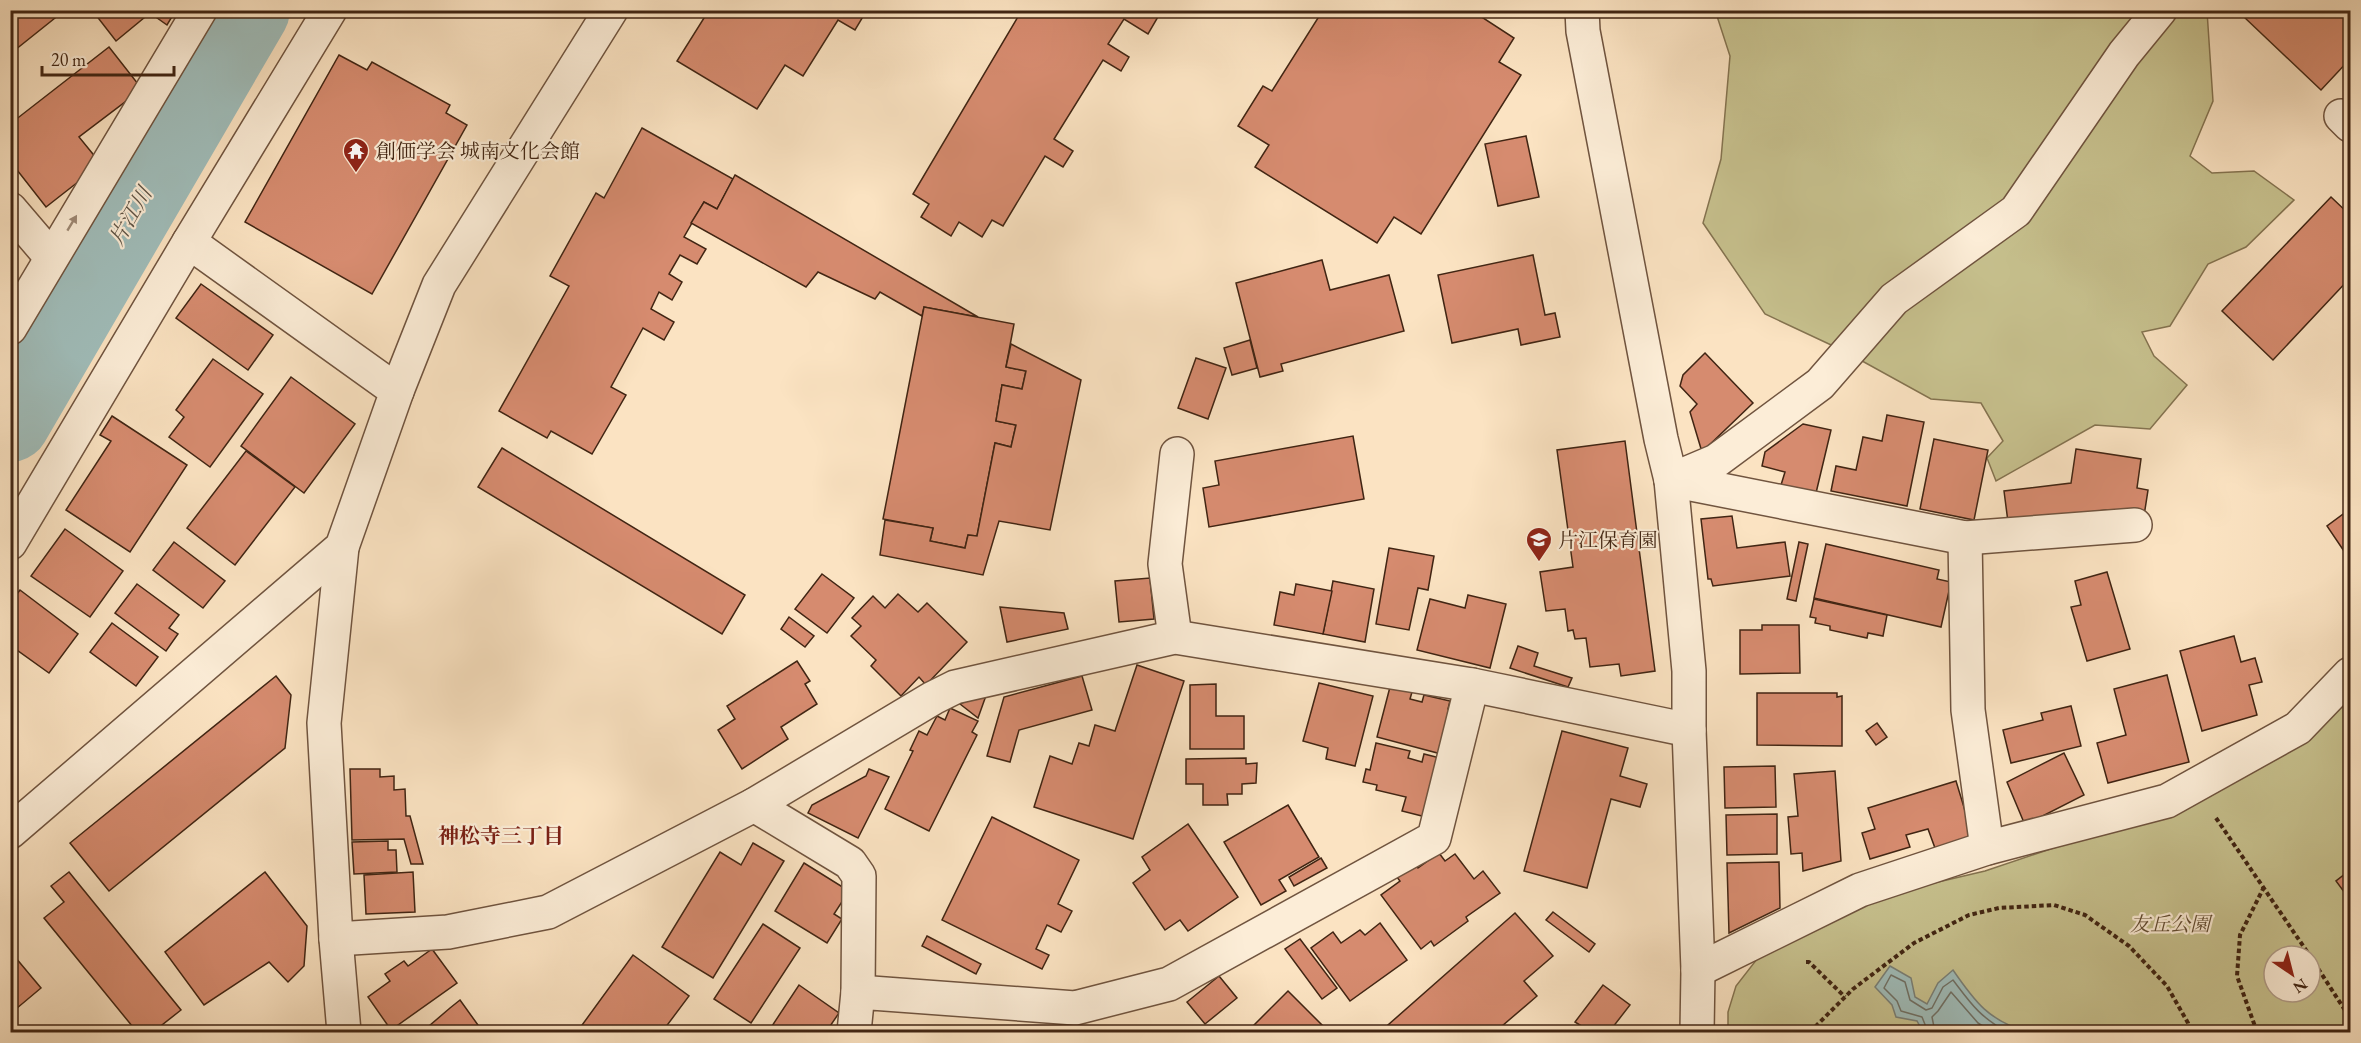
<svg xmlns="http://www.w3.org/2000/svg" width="2361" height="1043" viewBox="0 0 2361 1043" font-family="'EB Garamond','Noto Serif JP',serif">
<rect width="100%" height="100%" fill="#fbe3c2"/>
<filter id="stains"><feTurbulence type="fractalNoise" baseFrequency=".00333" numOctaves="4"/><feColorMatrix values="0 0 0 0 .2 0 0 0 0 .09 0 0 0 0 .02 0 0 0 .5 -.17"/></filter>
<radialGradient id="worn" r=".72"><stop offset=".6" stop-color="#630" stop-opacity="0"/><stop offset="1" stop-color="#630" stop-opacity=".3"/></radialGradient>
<!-- green -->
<g fill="#c7c18e" stroke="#847350" stroke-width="1.5" fill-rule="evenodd">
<path d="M1715 10 2207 11 2213 101 2190 156 2212 173 2254 171 2294 200 2246 247 2208 264 2170 326 2142 332 2154 356 2187 385 2150 429 2095 425 1996 481 1987 458 2003 441 1981 403 1931 399 1844 351 1765 314 1703 223 1721 159 1730 56Z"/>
<path d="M2350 688V1032H1728V1012L1736 986 1757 959 1887 894 1985 871 2170 809ZM2274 956H2310V992H2274Z"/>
</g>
<!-- water -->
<path fill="#a0bdba" stroke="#7a8077" stroke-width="1.5" d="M1890 966 1911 978 1915 997 1927 1004 1938 983 1953 970C1975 1002 1989 1021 2028 1032H1923L1917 1021 1896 1017 1892 1005 1875 987Z"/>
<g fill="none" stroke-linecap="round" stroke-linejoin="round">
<!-- shore -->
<g stroke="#707166" stroke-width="1.5">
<path d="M1928 1032 1922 1017 1901 1011 1897 1001 1884 988 1891 975 1905 982 1910 1000 1926 1010 1932 1008 1943 987 1953 980C1972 1005 1979 1016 2007 1032"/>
<path d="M1935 1032 1932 1017 1938 1011 1951 992 1978 1023 1992 1032"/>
</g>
<!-- river -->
<path stroke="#a0bdba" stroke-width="80" d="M10 422 250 10"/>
</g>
<!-- building -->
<g fill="#d68b6f" stroke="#412513" stroke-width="1.5">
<path d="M10 10H65L10 54Z"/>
<path d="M92 10H176L167 25 150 13 116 41Z"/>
<path d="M709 10H867L855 30 838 20 803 76 785 65 757 109 677 61Z"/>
<path d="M1022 10H1162L1148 34 1124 19 1108 44 1129 57 1121 71 1103 60 1054 139 1073 151 1063 167 1045 156 1003 226 992 220 982 237 959 222 951 236 921 217 929 204 913 194Z"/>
<path d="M1323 10H1471L1514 38 1499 62 1521 75 1421 234 1394 217 1377 243 1255 167 1269 145 1238 126 1263 86 1272 91Z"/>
<path d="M2250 10H2350V59L2321 90 2244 17Z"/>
<path d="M109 47 142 89 79 137 101 164 46 207 10 161V124Z"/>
<path d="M339 55 367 70 372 62 450 105 446 113 467 125 372 294 245 222Z"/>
<path d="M642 128 733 179 717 209 704 202 684 237 706 249 697 264 680 255 669 274 682 282 672 300 659 292 651 309 674 322 664 340 643 328 611 387 626 395 592 454 551 431 547 438 499 411 569 286 550 276 596 193 604 198Z"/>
<path d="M1526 136 1539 197 1498 206 1485 144Z"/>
<path d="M735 175 978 317 924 307 922 316 880 292 875 299 818 272 806 287 691 223 704 202 717 209Z"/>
<path d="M2331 197 2350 215V278L2273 360 2222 311Z"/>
<path d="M1533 255 1545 315 1555 313 1560 337 1521 345 1518 329 1452 343 1438 275Z"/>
<path d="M1322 260 1330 290 1389 275 1404 331 1281 364 1283 371 1260 377 1236 283Z"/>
<path d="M201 284 273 335 248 370 176 318Z"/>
<path d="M924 307 1014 324 1006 367 1026 371 1022 389 1002 385 996 421 1016 425 1011 447 995 443 977 536 968 535 965 548 930 541 933 528 883 519Z"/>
<path d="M1250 340 1257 368 1232 375 1224 348Z"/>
<path d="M1011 344 1081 380 1050 530 999 521 983 575 880 555 885 520 933 528 930 541 965 548 968 535 977 536 995 443 1011 447 1016 425 996 421 1002 385 1022 389 1026 371 1006 367Z"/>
<path d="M1705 353 1753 403 1702 452 1690 412 1697 404 1680 386 1683 375Z"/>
<path d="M1196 358 1226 368 1208 419 1178 408Z"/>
<path d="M213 359 263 394 210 467 169 437 184 417 176 410Z"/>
<path d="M291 377 355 424 304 493 241 446Z"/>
<path d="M1887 415 1924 422 1907 506 1831 491 1836 466 1856 470 1863 437 1882 441Z"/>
<path d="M112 416 187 465 130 552 66 510 111 441 100 435Z"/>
<path d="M1803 424 1831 430 1816 493 1781 485 1785 472 1762 466 1765 452Z"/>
<path d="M1353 436 1364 499 1209 527 1203 488 1219 485 1215 461Z"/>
<path d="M1934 439 1988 450 1974 520 1920 509Z"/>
<path d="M1625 441 1655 671 1621 676 1619 664 1590 667 1586 638 1575 639 1573 630 1568 631 1565 609 1546 611 1540 572 1573 567 1557 450Z"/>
<path d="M502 448 745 595 722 634 478 487Z"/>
<path d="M2076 449 2141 459 2137 488 2148 490 2144 516 2106 510 2008 522 2004 491 2071 483Z"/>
<path d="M246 451 295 487 235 565 187 528Z"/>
<path d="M2350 509V560L2327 526Z"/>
<path d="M1732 516 1737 548 1785 542 1790 576 1713 586 1711 579H1708L1701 519Z"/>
<path d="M65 529 123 571 90 617 31 576Z"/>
<path d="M174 542 225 581 203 608 153 570Z"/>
<path d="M1799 542 1808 544 1796 601 1787 599Z"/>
<path d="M1826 544 1939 570 1937 579 1951 582 1941 627 1814 598Z"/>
<path d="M1389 548 1434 556 1428 590 1418 588 1409 630 1376 624Z"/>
<path d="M2107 572 2130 649 2087 661 2071 607 2081 605 2075 581Z"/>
<path d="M822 574 854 598 827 633 795 609Z"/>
<path d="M1150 578 1154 619 1119 622 1115 581Z"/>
<path d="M1333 581 1374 589 1365 642 1323 634Z"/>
<path d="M137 584 179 615 169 628 178 634 166 651 115 613Z"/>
<path d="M1296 584 1332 591 1323 634 1274 625 1280 592 1294 595Z"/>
<path d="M20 590 78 634 49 673 10 645V603Z"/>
<path d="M898 594 918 612 927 603 967 642 926 685 919 677 901 696 871 666 876 660 851 636 861 626 852 618 873 596 885 608Z"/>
<path d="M1468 595 1506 604 1490 668 1417 650 1430 599 1465 608Z"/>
<path d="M1814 599 1887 615 1883 636 1868 633 1867 638 1830 630V626L1815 623 1816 618 1810 617Z"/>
<path d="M1000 607 1064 613 1068 629 1007 642Z"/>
<path d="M789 617 814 636 805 647 781 629Z"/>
<path d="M112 623 158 657 136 686 90 652Z"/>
<path d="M1762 625H1799L1800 673 1740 674V630H1762Z"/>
<path d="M2234 636 2241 662 2255 658 2262 682 2249 685 2257 715 2202 731 2180 651Z"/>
<path d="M1518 646 1538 653 1534 666 1572 678 1568 687 1510 668Z"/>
<path d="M797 661 810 681 805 684 817 704 781 727 788 739 742 769 718 730 735 719 727 706Z"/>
<path d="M1137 665 1184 681 1133 839 1034 807 1050 756 1072 764 1079 743 1089 746 1095 725 1115 731Z"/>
<path d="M2167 675 2189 762 2108 783 2097 743 2126 735 2114 689Z"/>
<path d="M276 676 291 695 285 748 109 891 70 843Z"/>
<path d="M1082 676 1092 710 1019 730 1010 762 987 756 1004 697Z"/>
<path d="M1319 683 1373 696 1355 766 1326 759 1328 748 1303 741Z"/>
<path d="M1216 684V716H1244V749H1190V685Z"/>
<path d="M1390 687 1412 692 1410 699 1422 702 1424 695 1450 701 1448 709 1456 711 1445 755 1377 737Z"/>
<path d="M988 690 978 718 960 704Z"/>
<path d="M1757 693H1837V697L1842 696V746L1757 745Z"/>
<path d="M2071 706 2081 746 2011 763 2003 730 2043 720 2041 713Z"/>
<path d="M950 708 978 721 972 732 977 735 929 831 885 809 913 751 910 750 919 731 927 735 937 716 945 720Z"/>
<path d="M1877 723 1887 737 1876 745 1866 731Z"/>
<path d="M1562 731 1628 748 1620 776 1647 784 1640 807 1611 799 1587 888 1524 871Z"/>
<path d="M1376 743 1410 751 1408 758 1422 762 1424 754 1440 758 1426 817 1402 811 1406 797 1376 790 1377 785 1363 782 1366 769 1370 770Z"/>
<path d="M2064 753 2084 795 2025 825 2007 782Z"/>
<path d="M1246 758V764L1257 763 1256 783 1242 784V794H1227L1228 805H1203V784H1186V759Z"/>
<path d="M1775 766 1776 807 1725 808 1724 767Z"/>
<path d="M350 769H380V777L394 776V790L405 789 406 816H410L423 864H411L404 839 352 840Z"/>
<path d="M869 769 889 777 858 838 808 813 812 805 866 776Z"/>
<path d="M1835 771 1841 861 1803 871 1802 853 1791 854 1788 817 1798 816 1794 774Z"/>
<path d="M1956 781 1973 837 1935 848 1928 829 1906 835 1910 847 1870 859 1862 833 1875 829 1868 808Z"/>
<path d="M1288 805 1319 857 1279 880 1286 891 1261 905 1224 842Z"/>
<path d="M1777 814V854L1727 855 1726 815Z"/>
<path d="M992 817 1079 860 1058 904 1072 911 1061 932 1047 925 1036 949 1049 955 1042 969 942 920Z"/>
<path d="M1188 824 1238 897 1188 931 1180 920 1165 930 1133 883 1150 870 1142 857Z"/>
<path d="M388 841V850H396L397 872 354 874 352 842Z"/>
<path d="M753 843 784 861 713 978 662 947 720 852 741 865Z"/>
<path d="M1439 853 1445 861 1455 854 1474 879 1483 871 1500 893 1466 917 1468 921 1434 946 1431 941 1421 949 1381 895 1400 881 1396 876 1415 863 1418 868Z"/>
<path d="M1321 858 1327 868 1294 886 1289 877Z"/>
<path d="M1779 862 1780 908 1729 933 1727 863Z"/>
<path d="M804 863 849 891 834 914 842 919 827 943 775 911Z"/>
<path d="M2350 870V900L2336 881Z"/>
<path d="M69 872 181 1010 153 1032H137L44 918 64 902 51 886Z"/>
<path d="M265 872 307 926 304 966 288 982 269 962 204 1005 165 952Z"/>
<path d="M413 872 415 912 366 914 364 875Z"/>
<path d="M1553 912 1595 944 1589 952 1546 920Z"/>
<path d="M1515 913 1553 956 1524 981 1537 996 1495 1032H1380Z"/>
<path d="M1380 923 1407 960 1350 1001 1311 948 1333 932 1341 943 1360 930 1365 935Z"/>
<path d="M763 924 800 948 751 1023 714 999Z"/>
<path d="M927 936 981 964 976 974 922 946Z"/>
<path d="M1300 939 1337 988 1322 999 1285 949Z"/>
<path d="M432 949 457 983 391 1030 368 997 390 981 385 974 404 961 408 966Z"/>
<path d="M10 951 41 988 10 1014Z"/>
<path d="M633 955 689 996 662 1032H577Z"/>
<path d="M1219 976 1237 998 1205 1024 1187 1002Z"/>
<path d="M799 985 839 1013 826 1032H782L772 1026Z"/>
<path d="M1603 985 1630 1005 1609 1032H1591L1575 1022Z"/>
<path d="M1288 991 1325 1028 1320 1032H1247Z"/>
<path d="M460 1000 483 1032H422L450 1008Z"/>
</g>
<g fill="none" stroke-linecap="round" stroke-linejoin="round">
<defs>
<g id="minor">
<path d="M1582 10 1583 31 1661 439 1671 480 1689 671V730L1698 970 1697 1032"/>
<path d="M2341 116 2350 125"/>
<path d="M10 209 51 257"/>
<path d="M10 328 200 10"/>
<path d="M397 391 439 285 611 10"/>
<path d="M1671 480 1716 461 1820 384 1894 299 2016 211 2124 54 2160 10"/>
<path d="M1671 480 1965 538 2135 525"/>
<path d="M1965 538 1968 710 1987 848"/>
<path d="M10 543 189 242 330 10"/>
<path d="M342 547 324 723 336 939 344 1032"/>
<path d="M1175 637 1165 564 1177 454"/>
<path d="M754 805 850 863 859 876 858 992"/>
<path d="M10 832 342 547 397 391 189 242"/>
<path d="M336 939 448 932 548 912 754 805 933 698 955 687 1175 637 1472 685 1689 730"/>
<path d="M1698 970 1860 890 1987 848 2167 801 2298 728 2350 674"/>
<path d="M854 1032 858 992 1075 1008 1169 984 1434 838 1472 685"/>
</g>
</defs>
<!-- minor casing -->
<use href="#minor" stroke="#70543f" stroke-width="36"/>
<!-- path -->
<g stroke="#412513" stroke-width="4" stroke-dasharray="4.5 3" stroke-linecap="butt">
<path d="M2216 818 2310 956"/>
<path d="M2310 956 2350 1018"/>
<path d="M1806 962H1809L1845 997"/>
<path d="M1810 1032 1853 989 1914 943 1969 915 1999 908 2054 905 2085 915 2129 946 2167 986 2188 1023 2190 1032"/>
<path d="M2257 1032 2237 976 2240 935 2264 887"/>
</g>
<!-- minor -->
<use href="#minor" stroke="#fcedd7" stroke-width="33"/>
</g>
<!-- one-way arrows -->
<defs><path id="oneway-solid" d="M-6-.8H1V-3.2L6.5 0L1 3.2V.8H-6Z" transform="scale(1.5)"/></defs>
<use fill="#9e8975" href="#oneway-solid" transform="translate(72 223) rotate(-59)"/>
<!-- icons -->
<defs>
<symbol id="temple-pin" viewBox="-11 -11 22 30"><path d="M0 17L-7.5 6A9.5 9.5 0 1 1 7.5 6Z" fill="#8f2418" stroke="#fcedd7"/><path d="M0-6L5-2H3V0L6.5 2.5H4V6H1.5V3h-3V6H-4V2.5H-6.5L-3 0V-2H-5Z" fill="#fff"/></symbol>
<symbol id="school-pin" viewBox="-11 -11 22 30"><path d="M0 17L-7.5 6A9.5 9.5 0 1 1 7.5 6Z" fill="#8f2418" stroke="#fcedd7"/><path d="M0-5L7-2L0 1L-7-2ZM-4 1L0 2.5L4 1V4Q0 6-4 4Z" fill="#fff"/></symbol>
</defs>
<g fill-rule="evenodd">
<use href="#temple-pin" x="341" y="136" width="30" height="40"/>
<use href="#school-pin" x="1524" y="525" width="30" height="40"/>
</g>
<g text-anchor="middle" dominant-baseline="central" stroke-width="4.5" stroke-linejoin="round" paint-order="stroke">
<!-- poi labels -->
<g font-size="20" fill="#412513" stroke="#fcedd7" text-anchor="start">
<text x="376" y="151">創価学会 城南文化会館</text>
<text x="1558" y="540">片江保育園</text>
</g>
<!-- park labels -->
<g font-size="20" font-style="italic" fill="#624c32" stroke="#fcedd7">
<text x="2170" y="924">友丘公園</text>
</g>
<!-- water labels -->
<g font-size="21" font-style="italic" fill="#5e5345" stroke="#fcedd7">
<text transform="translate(130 216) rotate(-60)">片江川</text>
</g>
<!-- neighbourhood labels -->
<g font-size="21" font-weight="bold" fill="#7a1f14" stroke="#fcedd7">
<text x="501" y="835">神松寺三丁目</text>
</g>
</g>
<!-- margin -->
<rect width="2361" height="1043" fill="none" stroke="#fbe3c2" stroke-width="36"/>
<rect x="12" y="12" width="2337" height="1019" fill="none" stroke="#412513" stroke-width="3"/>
<rect x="18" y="18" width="2325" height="1007" fill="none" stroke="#412513" stroke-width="1.5"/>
<!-- north arrow -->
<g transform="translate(2292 974) rotate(145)"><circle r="28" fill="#fcedd7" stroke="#b19d89" stroke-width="1.5"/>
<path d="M0-4.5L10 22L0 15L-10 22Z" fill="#8f2418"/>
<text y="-9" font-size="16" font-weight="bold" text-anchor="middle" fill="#412513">N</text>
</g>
<!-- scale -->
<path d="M42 66v9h132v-9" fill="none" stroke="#412513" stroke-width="3"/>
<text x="51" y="66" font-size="18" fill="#412513" stroke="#fcedd7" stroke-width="4.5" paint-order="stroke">20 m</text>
<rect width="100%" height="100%" filter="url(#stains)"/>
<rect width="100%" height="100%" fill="url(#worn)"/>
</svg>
